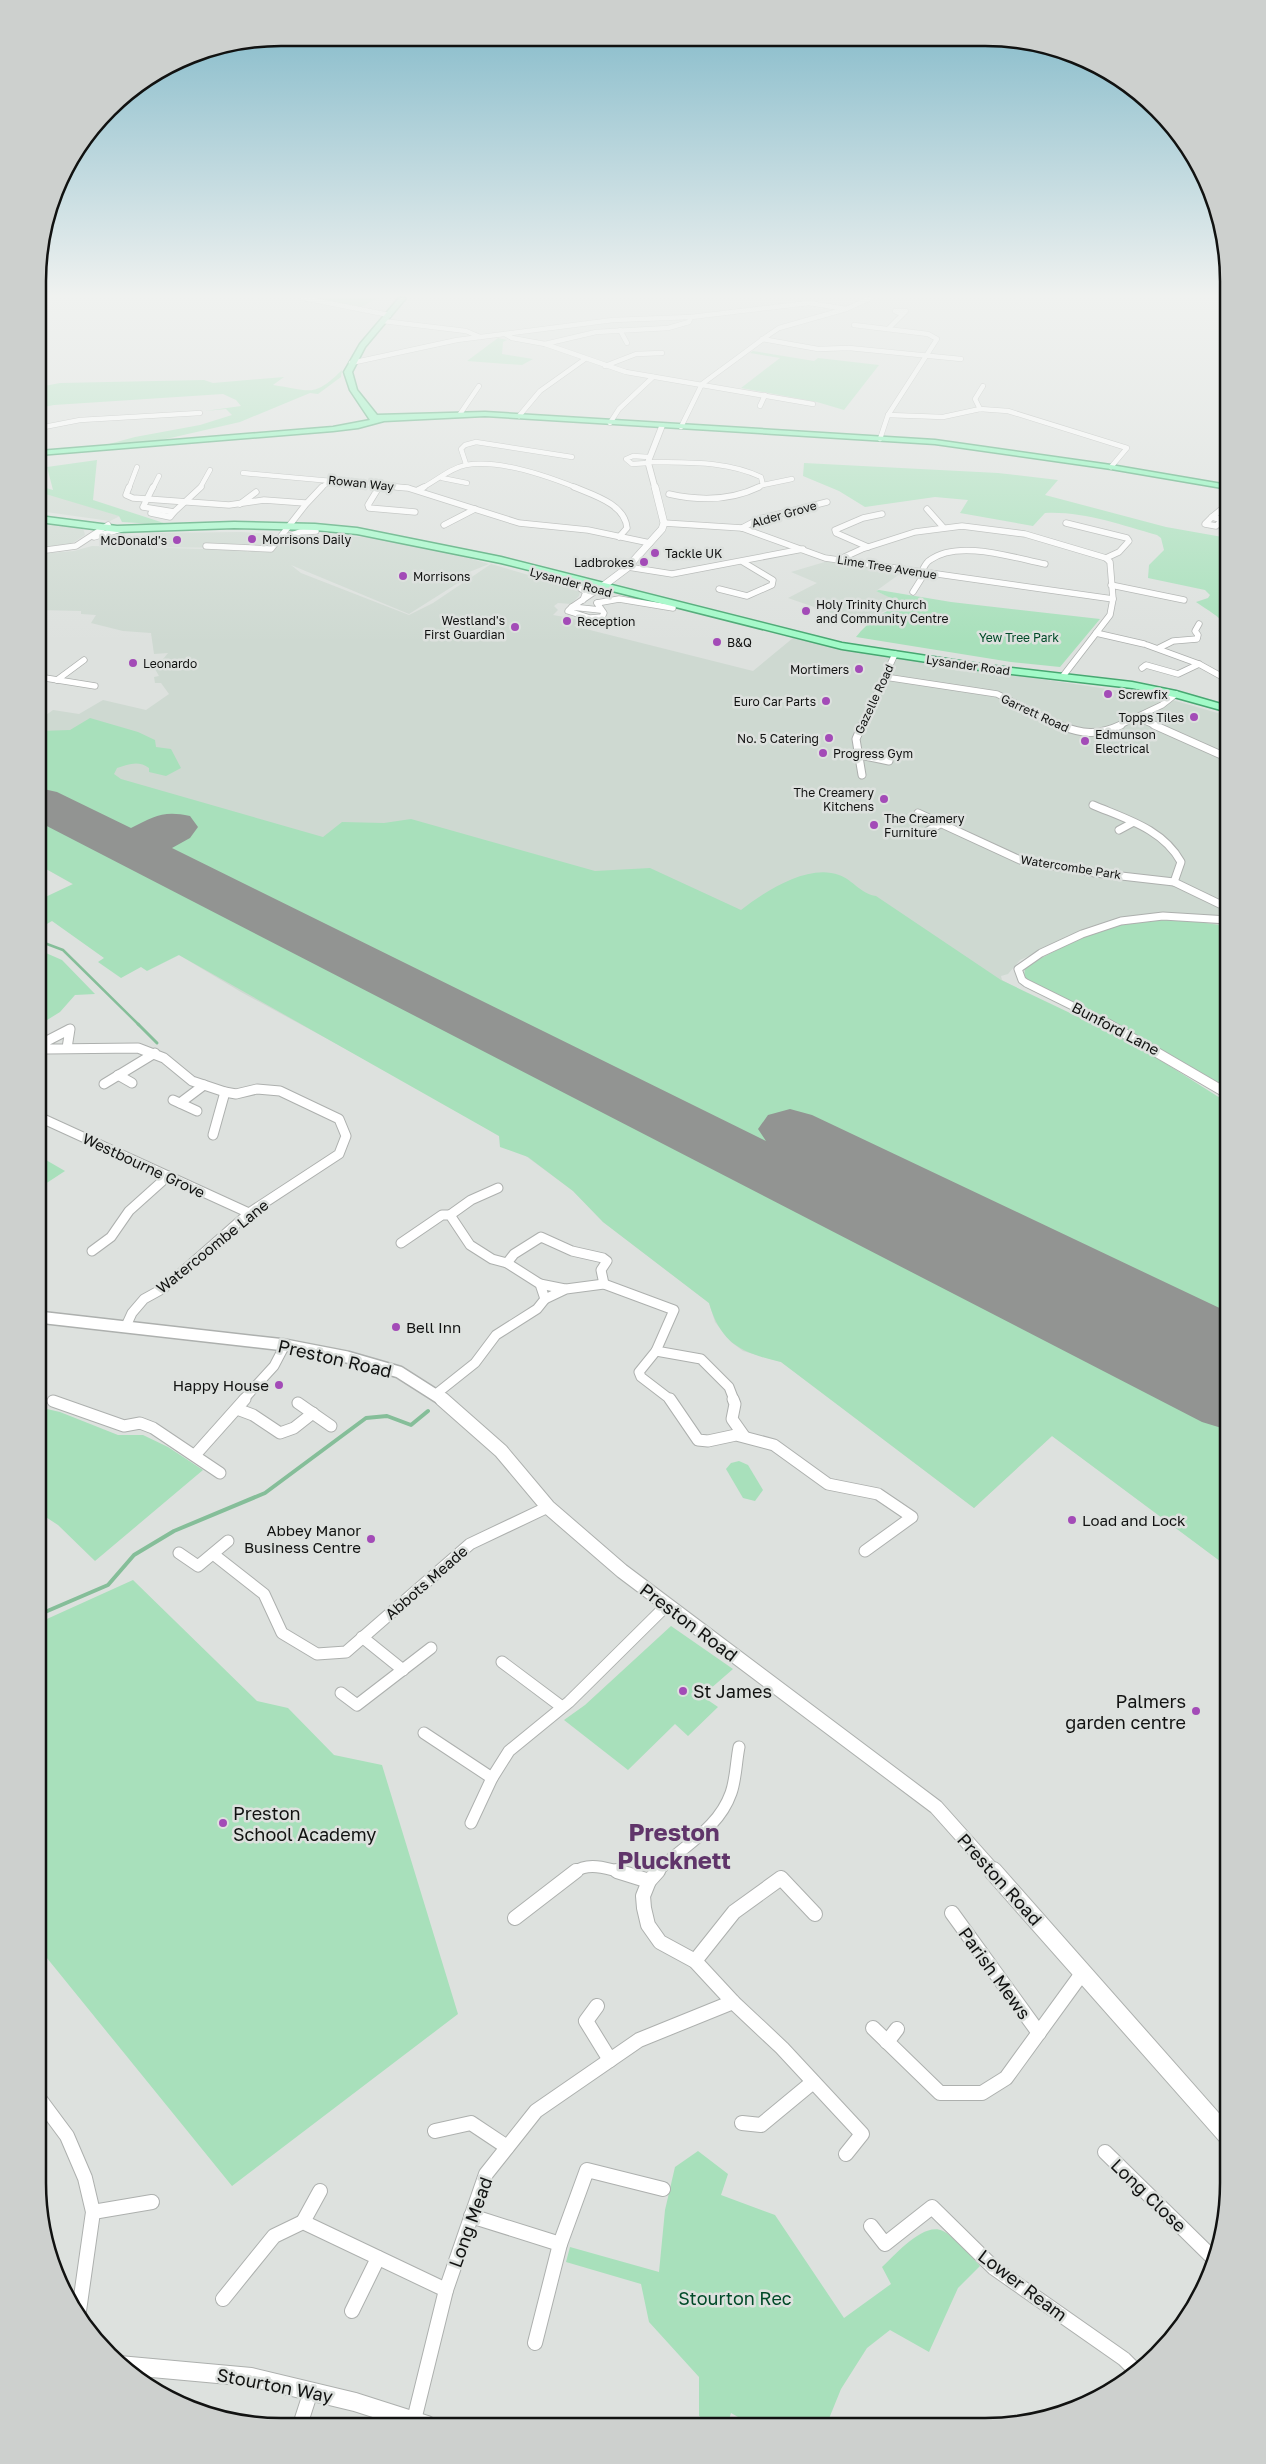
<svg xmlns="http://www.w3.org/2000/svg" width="1266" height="2464" viewBox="0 0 1266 2464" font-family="'Golos Text',sans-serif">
<rect width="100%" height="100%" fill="#dde1de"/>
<!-- built -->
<g fill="#ced9d1">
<path d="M39 491 120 516 110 521 39 511Z"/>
<path d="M39 520 76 526 83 528 85 535 71 544 39 548Z"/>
<path d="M242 532 270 534 266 545 281 546 305 535 362 537 389 540 447 552 489 564 452 579 458 583 409 614 291 565 301 573 409 615 433 603 491 564 576 589 580 592 579 596 571 604 558 603 554 606 558 610 553 615 582 620 574 626 753 671 793 638 842 649 841 652 843 650 1162 697 1228 716V1091L1032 963 1046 955 1040 951 1020 960 1008 974 1001 976 1002 980 1228 1103V1567L1052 1436 974 1508 781 1362 743 1351 731 1342 715 1322 709 1303 603 1222 573 1191 499 1136 436 1098 241 992 179 955 76 886 39 865V720L53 710 79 714 103 700 146 710 169 694 161 683H155L154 677 159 676 155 669 168 653 154 654 151 633 123 631 91 623 96 615 81 614V611L39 610V554L74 551 92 546 242 550 252 553 241 548 142 547 150 533Z"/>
<path d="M828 561 901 573 876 591 900 602V606L882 612 866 625 788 598 817 583 791 572Z"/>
</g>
<!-- green -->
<g fill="#a8e0bb">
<path d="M318 298H378L359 308Z"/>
<path d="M498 338 507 340 503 342 502 354 533 359 522 365 467 361Z"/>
<path d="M753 351 814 361 818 358 879 365 844 410 817 402 741 388 780 358 750 353Z"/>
<path d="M342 370 341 377 318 394 310 393 240 422 153 442 110 446 109 444 135 437 200 425 232 415 226 409 205 411 241 406 236 400 223 394 54 405 43 407 44 412 39 414V387L60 383 204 380 213 383 284 377 273 385C310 390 313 399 342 370Z"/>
<path d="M97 460 93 500 170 525 122 522 119 516 39 492V486L53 490 47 467Z"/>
<path d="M804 463 998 473 1058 480 1045 495 1166 527 1228 538V656H1226C1226 618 1227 623 1196 602L1208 598 1210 595 1205 590 1148 578 1149 565 1164 550 1161 538 1157 535C1121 525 1083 511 1045 513L1033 526 960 513 968 500 935 497 865 507 839 491 803 476Z"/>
<path d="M879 590 951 602 1100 619 1060 667 1011 662 856 637C869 621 880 613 900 606L899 602 876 591Z"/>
<path d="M90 718 138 732 155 740 156 747 171 749 181 768 166 776 149 772V768C139 760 128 764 117 768L114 774 121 779 323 837 342 822 384 823 411 819 595 871 650 868 741 910C764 892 808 863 839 875 853 880 861 894 876 896L1001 980 1135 1044 1228 1103V1567L1052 1436 974 1508 781 1362C742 1353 721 1344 709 1303L603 1222 573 1191 528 1157 500 1147 499 1136 179 955 147 971 141 967 121 978 98 962 104 958 52 921 45 925 39 920V900L73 884 39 865V731L70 730Z"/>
<path d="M1169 917 1218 925 1228 929V1091L1027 981 1024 977 1025 968 1032 963 1088 934 1112 925Z"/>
<path d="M39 950 62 960 95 994 75 995 60 1012 39 1025Z"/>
<path d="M39 1156 65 1171 39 1188Z"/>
<path d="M38 1407 60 1412 118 1435H143L168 1447 203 1470 95 1561 58 1525 38 1512Z"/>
<path d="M739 1461 748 1465 763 1490 755 1501 743 1498 726 1469 731 1463Z"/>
<path d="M133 1580 257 1701 288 1708 334 1755 382 1765 458 2014 232 2186 38 1947V1623Z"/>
<path d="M671 1626 733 1669 702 1696 718 1707 688 1736 675 1724 628 1770 564 1720 585 1705Z"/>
<path d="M698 2151 728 2174 721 2195 775 2215 844 2318 891 2284 882 2267C895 2255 924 2221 943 2231 952 2235 973 2258 980 2266L958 2288 929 2352 890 2330 867 2348 841 2389 826 2426H754L731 2413 727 2426H713L699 2416V2377L649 2322 641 2284 566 2262 570 2247 659 2272 665 2210 675 2167Z"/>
</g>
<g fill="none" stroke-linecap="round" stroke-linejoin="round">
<!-- stream-far2 -->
<path stroke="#85be99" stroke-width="2.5" d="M39 941 63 950 139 1025"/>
<!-- stream-far1 -->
<path stroke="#85be99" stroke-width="3" d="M138 1024 157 1043"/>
<!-- stream -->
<path stroke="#85be99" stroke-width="4" d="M38 1615 108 1585 134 1555 174 1531 265 1493 366 1418 387 1416 411 1425 428 1411"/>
<!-- runway -->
<path fill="#929492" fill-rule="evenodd" d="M39 788 57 792 131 828C154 816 164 810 190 816L198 827 190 838 172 848 766 1141 758 1129 768 1115 790 1109 812 1115 1228 1312V1430L1202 1422 39 822Z"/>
<defs>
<g id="minor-far5">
<path d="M303 298 389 315"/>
<path d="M383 321 466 331 480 337"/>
<path d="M854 325 928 334 937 339 888 415 880 439"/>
<path d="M888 329 906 311H895L901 314"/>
<path d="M620 330 627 343"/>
<path d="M505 334 512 338 545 344 626 372 813 404"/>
<path d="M762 339 818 349 849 348 961 359"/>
<path d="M545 344 596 332 668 328 689 322 691 317"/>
<path d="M351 363 457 340 613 320 691 317 809 303 846 309"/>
<path d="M605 366 636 354 662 353"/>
<path d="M760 406 765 395"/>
<path d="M980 409 975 399 983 386"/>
<path d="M460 414 479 386"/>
<path d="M888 415 943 417 980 409 1008 411 1127 448 1111 467"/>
<path d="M519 416 540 391 585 359"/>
<path d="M610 423 619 409 653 377"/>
<path d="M681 427 702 384 770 334 779 328 846 309 871 298"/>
<path d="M39 428 80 420 200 413"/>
<path d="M648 462C686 463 725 460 761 477L763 485 756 488"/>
<path d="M648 463 632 464 626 459 633 456 649 457"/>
<path d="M466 464 461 449 465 445 476 442 572 457"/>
<path d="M243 473 409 488"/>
<path d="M442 478 467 483"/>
<path d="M763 485 792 479"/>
<path d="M129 488 137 467"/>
<path d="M153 488 159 476"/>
<path d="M200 488 210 470"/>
<path d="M321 488 331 480"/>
<path d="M378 488 380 485"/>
<path d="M422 488C436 481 450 468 466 465 498 459 547 476 577 488"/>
</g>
<g id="minor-far4">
<path d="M129 487 126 495 133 498 229 505 264 500 305 503"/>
<path d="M153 487 143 507 174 512 201 487"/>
<path d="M379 487 368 505 369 508 415 512"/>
<path d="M396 487 408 488 519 523 588 530 650 543"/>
<path d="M574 487C593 495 625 504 627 528L619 537"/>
<path d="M418 490 424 487"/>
<path d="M669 494C700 501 730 501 759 487"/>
<path d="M240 504 256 492"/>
<path d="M927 509 943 527"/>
<path d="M151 513 170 517 174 512"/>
<path d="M1212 517 1223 520 1216 526 1205 524Z"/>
<path d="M1212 517 1228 504"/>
<path d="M664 523 742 528 825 558 1113 599"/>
<path d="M1066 523 1127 538 1129 541 1119 552 1106 558"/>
<path d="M444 525 475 509"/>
<path d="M742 528 759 519 827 502"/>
<path d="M94 537 121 529"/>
<path d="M280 539 300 532 316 531"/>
<path d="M206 546 271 549 306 504 322 487"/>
<path d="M868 547 836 533 835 530 863 518 882 514"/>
<path d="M39 551 76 546 108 525"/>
<path d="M838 560 862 549 915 532 962 526 1025 534 1106 558 1110 562 1113 599 1110 615 1063 676"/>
<path d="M628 567 672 574 803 549"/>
<path d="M574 584 586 592 583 600"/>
<path d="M1111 585 1184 600"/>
<path d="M719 589 747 596 772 585 773 580 743 562"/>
<path d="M913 592 923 576 921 573C923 569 926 562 930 560 958 539 1014 558 1045 564"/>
<path d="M597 603 604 613 602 617 590 618 568 611 572 607 600 610"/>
<path d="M597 603 619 599 673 608"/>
<path d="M572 607 603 586"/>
<path d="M1096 633 1144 644"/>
<path d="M1147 645 1199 664 1228 680"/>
<path d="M1159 648 1173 641 1197 639 1198 635 1195 631 1199 624"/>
<path d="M1142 668 1146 665 1178 674 1199 664"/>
<path d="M39 677 95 686"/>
<path d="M885 677 997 694 1062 726"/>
<path d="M57 680 84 660"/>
<path d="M1136 717 1156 726"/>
<path d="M862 726 895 654"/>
<path d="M1118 726 1162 705 1176 694"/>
</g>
<g id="minor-far3">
<path d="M1059 725C1082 734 1098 736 1121 725"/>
<path d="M1154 725 1228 758"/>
<path d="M860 755 889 761"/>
<path d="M862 775 856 739 862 725"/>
<path d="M1093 805C1126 819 1163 829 1181 862L1174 882"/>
<path d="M918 813 1020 860 1095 873 1174 882 1228 908"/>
<path d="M1119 830 1132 823"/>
<path d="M926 832 940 824"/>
<path d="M1111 1025 1026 983 1022 980 1018 969 1041 953 1082 934 1121 921 1163 916 1228 920"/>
</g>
<g id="minor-far2">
<path d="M1108 1024 1228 1094"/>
<path d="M67 1048 70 1029 41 1044 47 1049 138 1048 164 1058 192 1081 225 1092 236 1094 257 1089 280 1091 339 1119 346 1136 339 1154 249 1213 164 1288 144 1299 132 1313 126 1326"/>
<path d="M118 1075 132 1083"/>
<path d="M104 1084 155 1053"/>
<path d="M173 1100 197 1111"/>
<path d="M180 1103 204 1085"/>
<path d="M39 1117 249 1213"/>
<path d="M213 1135 225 1092"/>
<path d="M450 1215 471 1200 498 1188"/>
<path d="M401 1243 442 1215H450L470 1245 492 1259 507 1263 540 1284 545 1299"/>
<path d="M92 1251 111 1237 129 1211 168 1176"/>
<path d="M507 1263 514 1254 541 1237 572 1251 603 1258 607 1261 601 1270 604 1284"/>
<path d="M540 1284 565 1289"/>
<path d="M656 1351 701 1359 729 1387 734 1400"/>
<path d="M436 1394 475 1363 496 1335 537 1309 545 1299 566 1289 604 1284 674 1310 656 1351 639 1372 641 1377 671 1400"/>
<path d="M243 1400 274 1366 285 1345"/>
</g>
<g id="minor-far1">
<path d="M670 1399 698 1440 708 1441 736 1435 774 1445 828 1484 878 1494 912 1517 865 1551"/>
<path d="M733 1399 735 1404 732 1419 744 1436"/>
<path d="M53 1401 124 1426 140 1423 153 1428 220 1473"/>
<path d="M298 1403 331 1426"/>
<path d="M237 1409 253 1415 280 1433 294 1428 313 1413"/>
<path d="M195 1455 245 1399"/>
<path d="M179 1553 198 1566 228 1541"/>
<path d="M213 1554 264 1594 282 1633 317 1654 346 1652 470 1544 548 1507"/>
<path d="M362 1637 403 1670"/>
<path d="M502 1662 562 1707"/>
<path d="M341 1693 357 1705 431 1648"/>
<path d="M424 1733 492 1778"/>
<path d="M471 1823 492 1778 509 1751 569 1702 666 1606"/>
<path d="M575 1872C587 1862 607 1868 621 1872"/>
<path d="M657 1872C682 1846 718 1830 731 1793 736 1779 736 1762 739 1747"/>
</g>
<g id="minor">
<path d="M617 1871 649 1881 643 1896 644 1908 648 1925 660 1942 695 1961 733 2002 782 2048 862 2134 846 2154"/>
<path d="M649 1881 658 1871"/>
<path d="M952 1913 1039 2033"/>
<path d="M515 1918 576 1871"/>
<path d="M695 1961 734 1912 781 1878 815 1914"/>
<path d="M597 2006 586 2021 610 2060"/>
<path d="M873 2028 940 2093H982L1006 2078 1083 1972"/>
<path d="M887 2042 897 2029"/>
<path d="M38 2097 67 2136 85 2178 93 2212 78 2318"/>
<path d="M742 2123 761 2125 813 2082"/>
<path d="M435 2131 471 2123 507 2147"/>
<path d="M1105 2152 1214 2259"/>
<path d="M93 2212 152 2202"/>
<path d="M471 2216 560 2244"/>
<path d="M303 2222 320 2191"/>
<path d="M871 2226 885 2244 932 2207 994 2268 1124 2359 1136 2371"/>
<path d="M223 2299 274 2236 303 2222 446 2290"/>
<path d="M352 2311 378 2258"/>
<path d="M535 2343 560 2244 587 2170 663 2189"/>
<path d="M414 2420 446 2290 486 2174 536 2111 639 2040 733 2002"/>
<path d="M300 2425 311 2391"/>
</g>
<path id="tertiary-far4" d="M655 488 648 462 662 426"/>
<path id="tertiary-far3" d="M603 586 627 568 662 529 664 523 655 487"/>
<path id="tertiary-far2" d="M38 1317 285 1345 347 1357 399 1372 443 1400"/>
<path id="tertiary-far1" d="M442 1399 501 1451 548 1507 622 1571 936 1807 994 1872"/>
<g id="tertiary">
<path d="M993 1871 1228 2137"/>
<path d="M119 2365 251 2377 355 2402 427 2425"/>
</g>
<path id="primary" d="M39 516 117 526 234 522 315 524 357 528 501 557 842 643 986 665 1132 682 1176 691 1228 706V712L1174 697 1132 688 986 671 842 649 501 563 357 534 315 530 234 528 117 532 39 522Z"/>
<path id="trunk" d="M399 298H406L365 347 352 372 357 390 377 415 485 412 935 440 1111 465 1228 485V489L1111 469 935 444 485 416 384 421 358 428 333 431 39 455V451L333 427 370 420 350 390 344 372 360 344Z"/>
</defs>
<!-- minor-far5 casing -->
<use href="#minor-far5" stroke="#adb0ae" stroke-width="5.5"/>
<!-- minor-far4 casing -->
<use href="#minor-far4" stroke="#adb0ae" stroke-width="7"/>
<!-- minor-far3 casing -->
<use href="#minor-far3" stroke="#adb0ae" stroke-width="9"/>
<!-- minor-far2 casing -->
<use href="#minor-far2" stroke="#adb0ae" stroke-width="11"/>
<!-- minor-far1 casing -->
<use href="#minor-far1" stroke="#adb0ae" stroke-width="13"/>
<!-- minor casing -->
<use href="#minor" stroke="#adb0ae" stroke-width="16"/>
<!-- tertiary-far4 casing -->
<use href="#tertiary-far4" stroke="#adb0ae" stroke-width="7"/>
<!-- tertiary-far3 casing -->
<use href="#tertiary-far3" stroke="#adb0ae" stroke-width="8"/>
<!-- tertiary-far2 casing -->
<use href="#tertiary-far2" stroke="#adb0ae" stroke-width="14"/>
<!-- tertiary-far1 casing -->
<use href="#tertiary-far1" stroke="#adb0ae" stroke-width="16"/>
<!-- tertiary casing -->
<use href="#tertiary" stroke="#adb0ae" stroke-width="20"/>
<!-- primary casing -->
<use href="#primary" stroke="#47a771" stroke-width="3"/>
<!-- trunk casing -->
<use href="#trunk" stroke="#47a771" stroke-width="3"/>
<!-- minor-far5 -->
<use href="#minor-far5" stroke="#fff" stroke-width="4.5"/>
<!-- minor-far4 -->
<use href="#minor-far4" stroke="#fff" stroke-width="5.5"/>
<!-- minor-far3 -->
<use href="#minor-far3" stroke="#fff" stroke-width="7"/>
<!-- minor-far2 -->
<use href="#minor-far2" stroke="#fff" stroke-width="9"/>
<!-- minor-far1 -->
<use href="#minor-far1" stroke="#fff" stroke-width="11"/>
<!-- minor -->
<use href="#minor" stroke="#fff" stroke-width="14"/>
<!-- tertiary-far4 -->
<use href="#tertiary-far4" stroke="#fff" stroke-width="5.5"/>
<!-- tertiary-far3 -->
<use href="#tertiary-far3" stroke="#fff" stroke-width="7"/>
<!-- tertiary-far2 -->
<use href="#tertiary-far2" stroke="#fff" stroke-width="11"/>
<!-- tertiary-far1 -->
<use href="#tertiary-far1" stroke="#fff" stroke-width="14"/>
<!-- tertiary -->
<use href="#tertiary" stroke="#fff" stroke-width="18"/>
<!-- primary -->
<use href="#primary" fill="#a2fac8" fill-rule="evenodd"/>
<!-- trunk -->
<use href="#trunk" fill="#83f8b6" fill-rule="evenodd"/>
</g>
<!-- sky -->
<linearGradient id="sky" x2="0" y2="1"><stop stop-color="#80b8c8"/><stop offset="0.46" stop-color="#f0f2f0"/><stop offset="1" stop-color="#f0f2f0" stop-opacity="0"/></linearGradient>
<rect width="1266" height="643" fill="url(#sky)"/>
<!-- markers -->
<g fill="#a34bb7" stroke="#dde1de" stroke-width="2">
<circle cx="252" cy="539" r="5"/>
<circle cx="177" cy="540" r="5"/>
<circle cx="655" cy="553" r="5"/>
<circle cx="644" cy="562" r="5"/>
<circle cx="403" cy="576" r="5"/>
<circle cx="806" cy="611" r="5"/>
<circle cx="567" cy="621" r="5"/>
<circle cx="515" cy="627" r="5"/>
<circle cx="717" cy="642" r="5"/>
<circle cx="133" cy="663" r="5"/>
<circle cx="859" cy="669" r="5"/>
<circle cx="1108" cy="694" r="5"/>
<circle cx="826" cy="701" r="5"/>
<circle cx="1194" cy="717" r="5"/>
<circle cx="829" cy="738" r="5"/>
<circle cx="1085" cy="741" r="5"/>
<circle cx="823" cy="753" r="5"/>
<circle cx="884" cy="799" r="5"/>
<circle cx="874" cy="825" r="5"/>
<circle cx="396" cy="1327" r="5"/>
<circle cx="279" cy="1385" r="5"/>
<circle cx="1072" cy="1520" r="5"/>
<circle cx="371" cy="1539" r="5"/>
<circle cx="683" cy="1691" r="5"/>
<circle cx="1196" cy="1711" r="5"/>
<circle cx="223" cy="1823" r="5"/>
</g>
<g text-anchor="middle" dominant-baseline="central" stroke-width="5" stroke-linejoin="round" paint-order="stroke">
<!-- far-street labels -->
<g font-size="12" fill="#111211" stroke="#dde1de">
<text transform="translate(361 483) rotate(6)">Rowan Way</text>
<text transform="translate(784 514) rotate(-16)">Alder Grove</text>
<text transform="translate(887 567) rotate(9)">Lime Tree Avenue</text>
<text transform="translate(571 582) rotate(15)">Lysander Road</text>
<text transform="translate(968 665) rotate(8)">Lysander Road</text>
<text transform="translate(874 699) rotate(-65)">Gazelle Road</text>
<text transform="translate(1035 713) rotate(25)">Garrett Road</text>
<text transform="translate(1071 867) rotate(9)">Watercombe Park</text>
</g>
<!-- far-poi labels -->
<g font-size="12" fill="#111211" stroke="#dde1de" text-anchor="start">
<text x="262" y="539">Morrisons Daily</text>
<text x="167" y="540" text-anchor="end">McDonald's</text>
<text x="665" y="553">Tackle UK</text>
<text x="634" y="562" text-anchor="end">Ladbrokes</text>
<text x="413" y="576">Morrisons</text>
<text x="816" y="604">Holy Trinity Church<tspan x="816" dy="14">and Community Centre</tspan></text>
<text x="505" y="620" text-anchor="end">Westland's<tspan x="505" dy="14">First Guardian</tspan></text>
<text x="577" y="621">Reception</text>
<text x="727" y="642">B&amp;Q</text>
<text x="143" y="663">Leonardo</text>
<text x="849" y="669" text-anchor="end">Mortimers</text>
<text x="1118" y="694">Screwfix</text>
<text x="816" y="701" text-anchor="end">Euro Car Parts</text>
<text x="1184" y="717" text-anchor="end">Topps Tiles</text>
<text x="1095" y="734">Edmunson<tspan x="1095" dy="14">Electrical</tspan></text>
<text x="819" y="738" text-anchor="end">No. 5 Catering</text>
<text x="833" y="753">Progress Gym</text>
<text x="874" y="792" text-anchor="end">The Creamery<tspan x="874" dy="14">Kitchens</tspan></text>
<text x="884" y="818">The Creamery<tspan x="884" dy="14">Furniture</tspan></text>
</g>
<!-- far-park labels -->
<g font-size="12" fill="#004a28" stroke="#dde1de">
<text x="1019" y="637">Yew Tree Park</text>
</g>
<!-- street labels -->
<g font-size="15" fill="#111211" stroke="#dde1de">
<text transform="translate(1116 1028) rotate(28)">Bunford Lane</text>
<text transform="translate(144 1165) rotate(25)">Westbourne Grove</text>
<text transform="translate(212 1246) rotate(-39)">Watercoombe Lane</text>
<text transform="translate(426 1582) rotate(-41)">Abbots Meade</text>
</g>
<!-- poi labels -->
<g font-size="15" fill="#111211" stroke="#dde1de" text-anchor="start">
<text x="406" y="1327">Bell Inn</text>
<text x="269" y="1385" text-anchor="end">Happy House</text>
<text x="1082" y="1520">Load and Lock</text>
<text x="361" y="1530" text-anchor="end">Abbey Manor<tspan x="361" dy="17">Business Centre</tspan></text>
</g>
<!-- near-street labels -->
<g font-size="18" fill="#111211" stroke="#dde1de">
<text transform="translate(335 1358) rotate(13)">Preston Road</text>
<text transform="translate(689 1622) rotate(37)">Preston Road</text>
<text transform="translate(1000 1879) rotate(48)">Preston Road</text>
<text transform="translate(995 1973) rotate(54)">Parish Mews</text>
<text transform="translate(1149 2195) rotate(44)">Long Close</text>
<text transform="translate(470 2222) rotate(-70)">Long Mead</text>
<text transform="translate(1023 2285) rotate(37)">Lower Ream</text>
<text transform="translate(275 2385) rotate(11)">Stourton Way</text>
</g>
<!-- near-poi labels -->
<g font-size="18" fill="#111211" stroke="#dde1de" text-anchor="start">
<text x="693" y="1691">St James</text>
<text x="1186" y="1701" text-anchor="end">Palmers<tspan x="1186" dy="21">garden centre</tspan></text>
<text x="233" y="1813">Preston<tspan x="233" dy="21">School Academy</tspan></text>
</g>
<!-- near-park labels -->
<g font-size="18" fill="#004a28" stroke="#dde1de">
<text x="735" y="2298">Stourton Rec</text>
</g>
<!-- near-district labels -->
<g font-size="24" font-weight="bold" fill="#60356a" stroke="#dde1de">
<text x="674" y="1831">Preston<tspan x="674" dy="28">Plucknett</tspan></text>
</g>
</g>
<!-- crop -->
<path d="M0 0H1266V2464H0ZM281 46H985A235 235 0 0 1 1220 281V2183A235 235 0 0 1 985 2418H281A235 235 0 0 1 46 2183V281A235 235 0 0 1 281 46Z" fill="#cdd0ce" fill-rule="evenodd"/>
<path fill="none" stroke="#111211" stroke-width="2.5" d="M281 46H985A235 235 0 0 1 1220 281V2183A235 235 0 0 1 985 2418H281A235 235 0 0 1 46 2183V281A235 235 0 0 1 281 46Z"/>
</svg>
